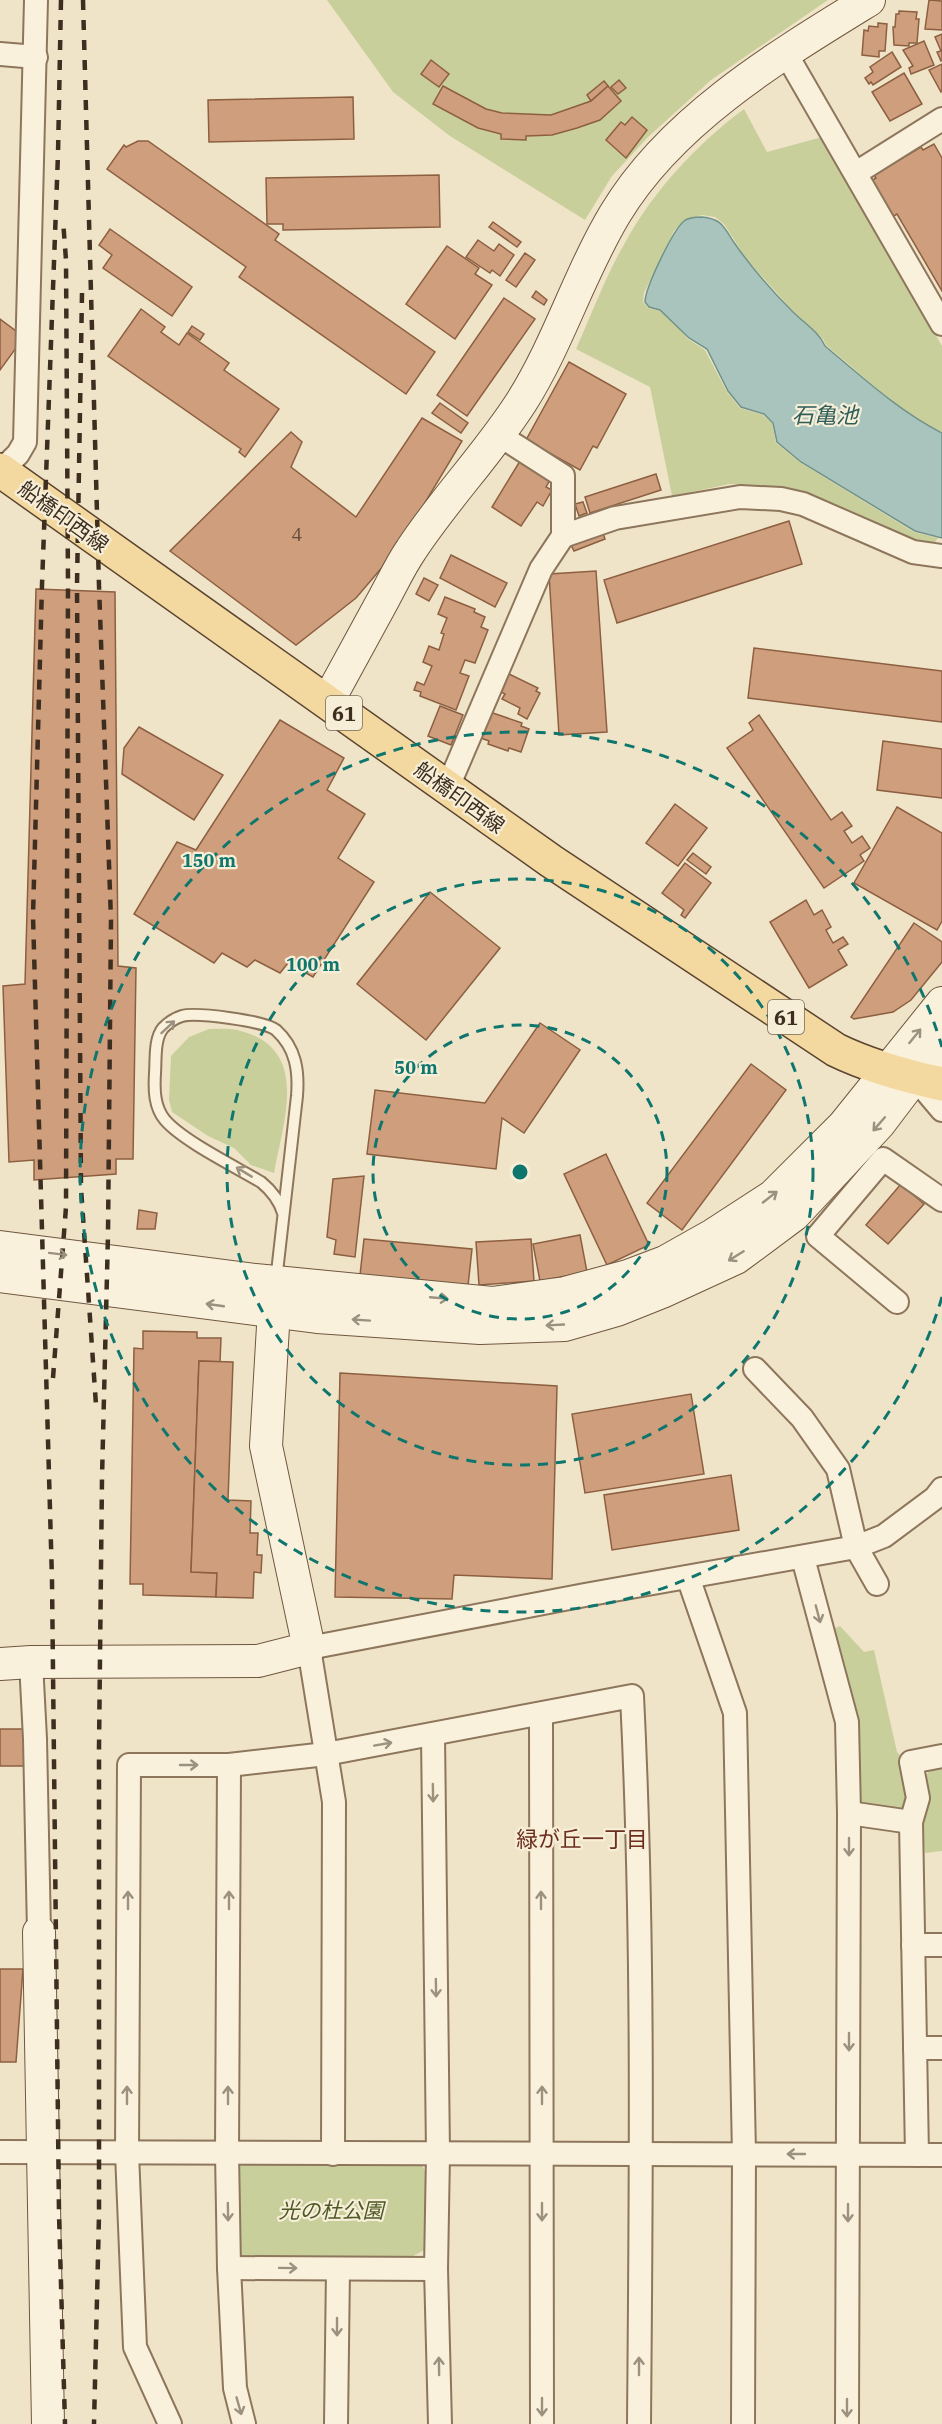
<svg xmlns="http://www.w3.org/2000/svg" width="942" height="2424" viewBox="0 0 942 2424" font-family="'IBM Plex Serif','Noto Sans JP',serif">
<rect width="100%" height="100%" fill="#f0e4c8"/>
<!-- green -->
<g fill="#c9cf9b">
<path d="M327 0H828L711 80 648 137 612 176 585 220 450 136 393 92Z"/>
<path d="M744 109 767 152 822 137 942 346V432C899 411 862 375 826 345L823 339 794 312 747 260 724 224 715 217 702 215 683 221 674 231 644 293 643 302 648 308 660 311 674 323 688 339 705 350 727 392 740 408 763 415 772 423 776 443 801 463 914 532 938 538 933 545 915 541 801 491 780 487 730 484 672 496 650 387 576 349C592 313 606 275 626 241 655 189 697 144 744 109Z"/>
<path d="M209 1029C219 1029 232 1028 241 1031 311 1050 283 1122 274 1173L251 1165 234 1148 208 1136 172 1112 169 1100 171 1056 189 1037Z"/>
<path d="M840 1626 864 1652 874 1650 897 1752 907 1762 908 1818 851 1810 826 1632Z"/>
<path d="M942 1767V1851L925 1853 921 1821 928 1807 922 1781 930 1770Z"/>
<path d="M420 2162 427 2174 428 2248 413 2256 247 2258 237 2254 235 2170 243 2164Z"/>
</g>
<!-- water -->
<path fill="#a9c4bc" stroke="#6f938a" stroke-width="1.5" d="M702 217C721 219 723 225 733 241 750 266 771 290 793 312 804 323 819 332 825 346 862 377 899 411 942 433V538L915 531 801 462 777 442 773 423 764 414 741 407 728 391 707 349 689 338 660 310 649 307 645 302C645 288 673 230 684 221 689 217 696 217 702 217Z"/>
<!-- building -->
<g fill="#cf9f7d" stroke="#8d5f41" stroke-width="1.5">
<path d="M929 0 942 1V30L925 29Z"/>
<path d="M899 11 917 12 916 19H919L917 43H909V46L894 45 893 27H895L896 14H899Z"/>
<path d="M878 23 887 24 885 51H879V57L862 55 864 30 868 31 869 26 878 27Z"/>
<path d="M942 34V60L941 61 937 52 941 51 935 37Z"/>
<path d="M924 41 934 65 911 74 909 68 913 66 903 50Z"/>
<path d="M892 52 901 67 873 85 871 82 869 84 865 78 873 72 870 67Z"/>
<path d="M431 60 449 74 439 87 421 74Z"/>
<path d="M942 64V91L941 92 929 70Z"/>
<path d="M904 73 922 104 890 121 872 92Z"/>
<path d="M619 80 626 88 618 94 611 87Z"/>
<path d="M604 81 608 86 591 101 587 95Z"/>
<path d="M443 86 486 109 502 113 551 115 591 101 608 86 621 101 600 120 577 128 552 135 526 136V140L501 139V134L478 128 433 104Z"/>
<path d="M353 97 354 139 209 142 208 100Z"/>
<path d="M632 117 647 130 626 158 606 140 621 122 625 125Z"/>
<path d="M138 141H148L279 234 275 240 435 352 406 394 239 277 246 267 107 169 124 145 126 147Z"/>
<path d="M934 144 942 158V291L897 214 892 217 871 181 876 178 874 175 921 147 923 150Z"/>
<path d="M439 175 440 227 283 230V224H267L266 178Z"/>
<path d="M493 222 521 242 517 247 489 227Z"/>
<path d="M110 229 192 287 172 316 103 268 112 255 99 245Z"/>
<path d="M478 240 494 251 499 244 514 255 500 276 492 270 490 273 466 257Z"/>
<path d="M447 246 479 268 475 274 492 285 455 339 406 304Z"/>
<path d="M525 253 535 260 516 287 506 280Z"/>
<path d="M536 291 547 300 544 305 532 297Z"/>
<path d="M504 298 535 319 467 416 437 395Z"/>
<path d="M141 309 165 327 161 332 179 345 187 333 229 363 224 370 279 409 245 457 239 452 241 449 108 356Z"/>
<path d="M0 319 24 337 0 370Z"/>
<path d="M192 326 204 334 200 340 188 332Z"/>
<path d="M569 362 626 394 597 448 593 446 580 470 526 440Z"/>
<path d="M440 403 468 423 461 433 432 413Z"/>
<path d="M422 418 462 441 396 551 356 598 296 645 170 551 291 432 302 442 291 467 356 517Z"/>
<path d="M520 461 550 480 546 487 552 490 543 506 537 502 521 526 492 507Z"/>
<path d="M656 474 661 490 590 513 585 497Z"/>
<path d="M583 502 587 513 579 516 575 504Z"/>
<path d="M789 521 802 564 617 623 604 580Z"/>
<path d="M603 533 605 539 574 551 571 545Z"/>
<path d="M451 555 507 583 495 607 440 578Z"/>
<path d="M596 571 607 732 559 735 549 574Z"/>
<path d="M424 578 438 585 429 601 416 594Z"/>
<path d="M36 589 115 592 118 966 136 968 133 1159H116V1174L34 1180V1160L9 1162 3 986 25 984Z"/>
<path d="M445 597 475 609 474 612 485 617 481 627 488 630 475 663 465 660 460 673 469 676 456 710 420 696 421 692 414 690 417 682 424 685 432 666 423 662 429 646 439 650 444 634 441 633 447 618 438 614Z"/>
<path d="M754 648 942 671V722L748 698Z"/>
<path d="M509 674 538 688 536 691 540 693 527 719 518 714 520 708 502 699 505 694 501 692Z"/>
<path d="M440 706 463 715 451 745 428 736Z"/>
<path d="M490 712 522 723 521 726 529 729 521 752 509 748 508 751 488 744 489 741 481 738Z"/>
<path d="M759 715 831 820 842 812 852 826 844 831 852 843 862 836 870 848 860 855 864 861 824 888 727 748 753 730 749 723Z"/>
<path d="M280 720 344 758 327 790 365 814 338 858 374 882 313 977 288 963 280 973 255 960 247 967 222 953 214 963 134 914 177 842 196 850Z"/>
<path d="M139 727 223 775 194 820 122 774 124 748Z"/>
<path d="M883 741 942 749V798L877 790Z"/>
<path d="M675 804 707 828 678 866 646 843Z"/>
<path d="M897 807 942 833V921L937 930 854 883Z"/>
<path d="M693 853 711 867 706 874 687 860Z"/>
<path d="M685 863 711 883 685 918 681 915 684 910 662 893Z"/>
<path d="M430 892 500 948 426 1040 357 984Z"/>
<path d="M806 900 814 915 822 910 831 927 826 930 833 943 843 937 848 944 838 950 847 965 809 988 770 922Z"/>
<path d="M914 923 942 942V962L911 1000 893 1012 854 1019 851 1017Z"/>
<path d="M540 1023 580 1050 524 1133 502 1118 496 1169 367 1154 375 1090 485 1103Z"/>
<path d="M751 1064 786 1090 682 1230 647 1203Z"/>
<path d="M606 1154 649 1245 607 1265 564 1174Z"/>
<path d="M364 1176 355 1257 334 1254 336 1240 327 1237 333 1179Z"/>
<path d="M901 1184 924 1204 888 1244 866 1225Z"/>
<path d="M139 1210 157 1213 155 1229H137Z"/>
<path d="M580 1235 587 1272 540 1281 533 1244Z"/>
<path d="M364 1239 472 1249 468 1286 360 1275Z"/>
<path d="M531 1239 534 1281 479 1285 476 1242Z"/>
<path d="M143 1331 197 1332V1338H221L220 1362 199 1361 191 1572 217 1573 216 1597 143 1595V1584H130L134 1348 143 1349Z"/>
<path d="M199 1361 233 1362 228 1500 251 1501 250 1533H258L257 1555H262L261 1573 254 1572 253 1598 216 1597 217 1573 191 1572Z"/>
<path d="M340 1373 557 1386 552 1579 454 1575 452 1599 335 1597Z"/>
<path d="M691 1394 704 1474 585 1493 572 1414Z"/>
<path d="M731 1475 739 1530 612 1550 604 1495Z"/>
<path d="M0 1729H27L28 1766H0Z"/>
<path d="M0 1969H23L16 2062H0Z"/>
</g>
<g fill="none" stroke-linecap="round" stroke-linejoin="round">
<defs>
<path id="lane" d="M276 1281 297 1096C299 1071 296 1048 276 1030 265 1021 196 1012 182 1016 175 1018 168 1023 163 1028 154 1039 156 1060 155 1073 154 1089 154 1107 165 1120 183 1141 236 1167 261 1182 272 1191 279 1200 283 1213"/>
<g id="street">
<path d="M785 52 942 324"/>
<path d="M0 54 36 57"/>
<path d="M856 173 942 119"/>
<path d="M1 471 18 454 25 442 36 0"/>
<path d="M563 536 615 518 740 497 781 499 803 504 913 552 942 556"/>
<path d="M447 789 541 569 563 536V476L499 435"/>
<path d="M915 1078 942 1110"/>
<path d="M897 1302 818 1236 883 1159 942 1200"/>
<path d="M755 1369 802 1418 838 1469 856 1547 877 1584"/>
<path d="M803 1558 847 1722 849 1813 847 2424"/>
<path d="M688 1577 735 1713 744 2154 743 2424"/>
<path d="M31 1662 35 1739 39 1932"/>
<path d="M541 1714 542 2424"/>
<path d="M433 1735 438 2154 436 2269 440 2424"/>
<path d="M229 1765 227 2153 229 2268 235 2388 244 2424"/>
<path d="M849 1813 911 1822"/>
<path d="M913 1945H942"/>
<path d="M915 2048H942"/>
<path d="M0 2152 942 2155"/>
<path d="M333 2154 334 1802 309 1648 585 1595 856 1547 884 1536 935 1498 942 1489"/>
<path d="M917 2155 911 1822 918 1798 911 1762 942 1756"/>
<path d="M229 2268 436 2269"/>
<path d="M170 2424 135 2347 127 2153 129 1765H229L326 1754 632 1696C644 1938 641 2182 639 2424"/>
<path d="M336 2424 338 2269"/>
</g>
<g id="secondary">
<path d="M328 701C346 668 364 635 382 602 392 584 400 566 411 550 445 498 489 453 522 401 559 342 579 274 615 214 671 120 778 56 869 0"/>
<path d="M0 1247 255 1280 492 1303 565 1293 628 1276 665 1262 713 1235 773 1196 844 1125 942 1003"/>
<path d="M0 1276 317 1317 480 1328 565 1325 617 1310 662 1292 736 1258 794 1215 879 1124 942 1041"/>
<path d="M0 1664 31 1662 258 1661 309 1648 266 1446 275 1292"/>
<path d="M39 1932 48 2424"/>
</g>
<path id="primary" d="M0 470 551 861 836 1050C869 1066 905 1076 942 1084"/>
</defs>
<!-- lane casing -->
<use href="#lane" stroke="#8d765c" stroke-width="14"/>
<!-- street casing -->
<use href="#street" stroke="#8d765c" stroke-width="26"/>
<!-- secondary casing -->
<use href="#secondary" stroke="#6f573f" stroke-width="34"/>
<!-- primary casing -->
<use href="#primary" stroke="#5b4430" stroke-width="36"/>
<!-- lane -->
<use href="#lane" stroke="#faf1dc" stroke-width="10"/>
<!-- street -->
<use href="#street" stroke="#faf1dc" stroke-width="22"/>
<!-- secondary -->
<use href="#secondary" stroke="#faf1dc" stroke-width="32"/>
<!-- primary -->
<use href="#primary" stroke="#f3d9a0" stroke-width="33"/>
<!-- rail -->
<g stroke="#3d2e20" stroke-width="4.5" stroke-dasharray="10 10" stroke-linecap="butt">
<path d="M61 0 58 154 42 585 33 916 52 1580 59 2214 65 2424"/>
<path d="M83 0 99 586 111 920 108 1234 102 1478 99 1747V2215L94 2424"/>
<path d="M82 293 77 585 81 1188 96 1405"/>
<path d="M53 1378 66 1207 68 585 66 260 63 220"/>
</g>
</g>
<!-- one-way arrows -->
<defs><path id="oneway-shaft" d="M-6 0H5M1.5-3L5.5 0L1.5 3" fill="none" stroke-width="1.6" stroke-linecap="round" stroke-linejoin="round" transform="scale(1.5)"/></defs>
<g stroke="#9c907e">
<use href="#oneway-shaft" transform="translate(168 1027) rotate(-43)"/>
<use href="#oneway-shaft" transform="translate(915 1036) rotate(-51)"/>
<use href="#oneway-shaft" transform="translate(879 1124) rotate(131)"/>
<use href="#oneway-shaft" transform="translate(244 1172) rotate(-149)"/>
<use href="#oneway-shaft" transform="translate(770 1197) rotate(-38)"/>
<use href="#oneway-shaft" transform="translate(58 1254) rotate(7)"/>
<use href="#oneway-shaft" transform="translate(736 1256) rotate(148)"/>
<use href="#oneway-shaft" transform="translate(439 1298) rotate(5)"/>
<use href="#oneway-shaft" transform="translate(215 1305) rotate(-172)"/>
<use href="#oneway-shaft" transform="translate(361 1320) rotate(-176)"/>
<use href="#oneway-shaft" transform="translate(555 1325) rotate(177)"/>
<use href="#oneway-shaft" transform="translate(818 1614) rotate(75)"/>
<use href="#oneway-shaft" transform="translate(383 1744) rotate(-10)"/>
<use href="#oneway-shaft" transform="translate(189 1765)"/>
<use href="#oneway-shaft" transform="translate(433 1793) rotate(89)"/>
<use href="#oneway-shaft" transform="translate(849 1847) rotate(90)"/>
<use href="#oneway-shaft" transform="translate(128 1900) rotate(-90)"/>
<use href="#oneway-shaft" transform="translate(229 1900) rotate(-90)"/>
<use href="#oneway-shaft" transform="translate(541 1900) rotate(-90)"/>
<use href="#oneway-shaft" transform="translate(436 1988) rotate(89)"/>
<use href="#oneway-shaft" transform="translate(849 2042) rotate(90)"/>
<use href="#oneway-shaft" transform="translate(127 2095) rotate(-90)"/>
<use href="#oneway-shaft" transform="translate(228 2095) rotate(-90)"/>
<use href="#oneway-shaft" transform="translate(542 2095) rotate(-90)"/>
<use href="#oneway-shaft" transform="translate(796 2154) rotate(-180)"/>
<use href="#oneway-shaft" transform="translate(228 2212) rotate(89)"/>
<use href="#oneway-shaft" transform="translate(542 2212) rotate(90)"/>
<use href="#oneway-shaft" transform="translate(848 2213) rotate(90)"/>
<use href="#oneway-shaft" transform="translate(288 2268) rotate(1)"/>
<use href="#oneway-shaft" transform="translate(337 2327) rotate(90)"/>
<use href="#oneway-shaft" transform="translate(439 2366) rotate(-91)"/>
<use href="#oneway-shaft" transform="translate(639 2366) rotate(-90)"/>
<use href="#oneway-shaft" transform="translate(239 2406) rotate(74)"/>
<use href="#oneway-shaft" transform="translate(542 2407) rotate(90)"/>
<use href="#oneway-shaft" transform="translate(847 2408) rotate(90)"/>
</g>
<!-- distance rings -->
<g fill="none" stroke="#0f766e" stroke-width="3" stroke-dasharray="10 8">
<circle cx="520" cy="1172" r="147"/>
<circle cx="520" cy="1172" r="293"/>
<path d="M942 1297A440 440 0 1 1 942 1047"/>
</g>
<g text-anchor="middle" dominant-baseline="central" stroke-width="4.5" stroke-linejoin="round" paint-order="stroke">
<!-- number labels -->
<g font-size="18" fill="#624a37">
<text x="297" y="534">4</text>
</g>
<!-- shield labels -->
<g fill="#f7eed8" stroke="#756857" stroke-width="1.5">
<rect x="326" y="696" width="36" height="34" rx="4.5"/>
<rect x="768" y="1000" width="36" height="34" rx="4.5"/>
</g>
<g font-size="20" font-weight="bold" fill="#3d2e20">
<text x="344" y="713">61</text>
<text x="786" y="1017">61</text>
</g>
<!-- street labels -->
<g font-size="21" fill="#3d2e20" stroke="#f7eed8">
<text transform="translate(64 516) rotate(36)">船橋印西線</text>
<text transform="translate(460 797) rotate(36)">船橋印西線</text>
</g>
<!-- park labels -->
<g font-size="21" font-style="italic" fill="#4d5a26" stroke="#f7eed8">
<text x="331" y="2210">光の杜公園</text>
</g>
<!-- water labels -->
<g font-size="22" font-style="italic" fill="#2f5d5a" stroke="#f7eed8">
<text x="825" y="414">石亀池</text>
</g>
<!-- neighbourhood labels -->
<g font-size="22" fill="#6b2e1e" stroke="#f7eed8">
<text x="582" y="1838">緑が丘一丁目</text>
</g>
</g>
<circle cx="520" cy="1172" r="9" fill="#0f766e" stroke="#f7eed8" stroke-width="3"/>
<g font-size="18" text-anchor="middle" font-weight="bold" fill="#0f766e" stroke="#f7eed8" stroke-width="4.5" stroke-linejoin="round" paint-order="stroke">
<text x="209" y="867">150 m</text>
<text x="313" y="971">100 m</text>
<text x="416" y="1074">50 m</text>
</g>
</svg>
